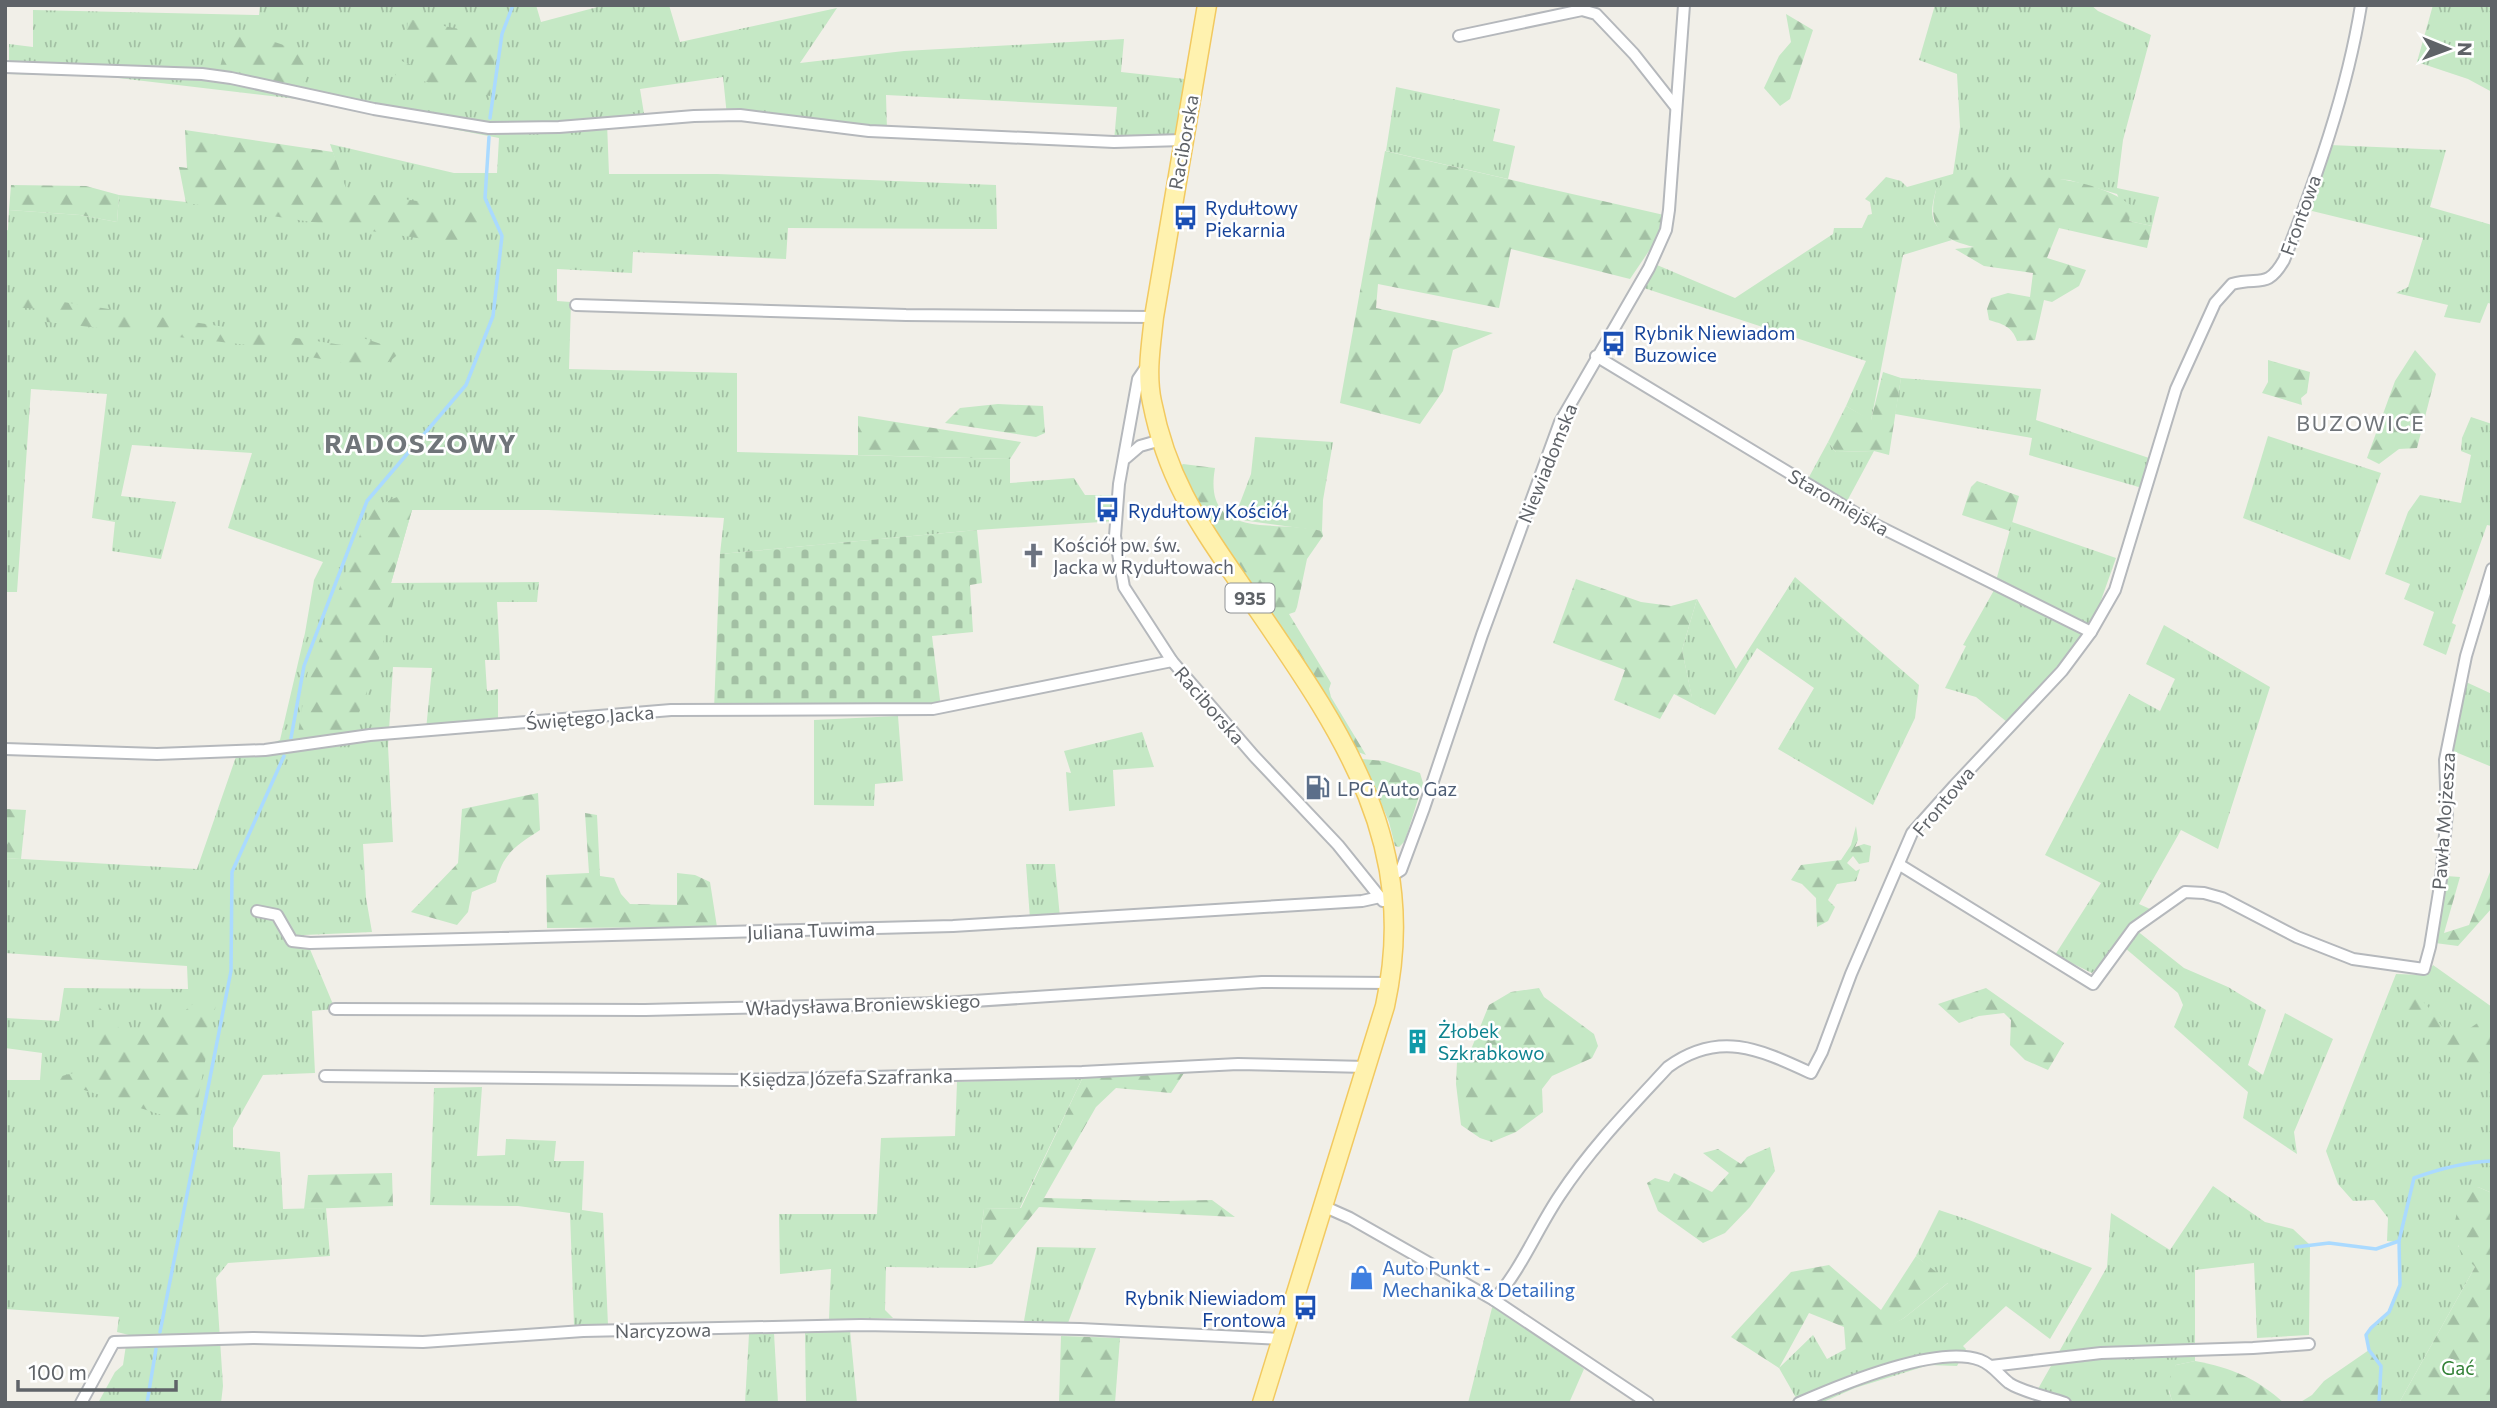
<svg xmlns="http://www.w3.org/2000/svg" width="2497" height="1408" viewBox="0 0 2497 1408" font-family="Commissioner,sans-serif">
<defs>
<pattern id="grass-tufts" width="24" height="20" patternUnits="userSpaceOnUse" patternTransform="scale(1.75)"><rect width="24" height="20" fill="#c5e8c5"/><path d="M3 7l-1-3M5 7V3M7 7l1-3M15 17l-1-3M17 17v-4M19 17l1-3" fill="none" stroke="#a3c0a4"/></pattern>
<pattern id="forest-firs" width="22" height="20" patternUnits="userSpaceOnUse" patternTransform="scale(1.75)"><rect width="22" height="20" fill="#c5e8c5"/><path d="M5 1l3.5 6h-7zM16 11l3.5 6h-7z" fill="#a3c0a4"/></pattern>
<pattern id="cemetery-stones" width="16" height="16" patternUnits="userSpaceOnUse" patternTransform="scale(1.75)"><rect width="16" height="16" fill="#c5e8c5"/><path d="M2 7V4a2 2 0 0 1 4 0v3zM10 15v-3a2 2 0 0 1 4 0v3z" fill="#a3c0a4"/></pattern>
</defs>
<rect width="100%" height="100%" fill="#f1efe8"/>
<!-- grass -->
<g fill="url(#grass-tufts)">
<path d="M260 5H536L541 22 605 5H669L680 42 837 8 800 63 904 51 1124 39 1121 72 1194 80 1183 140 1114 141 1117 107 886 95 887 131 727 116 723 77 640 89 645 120 607 123 609 174H717L996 185 997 229 788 228 786 259 633 252 632 273 557 269V301L571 302 569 369 737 373V452L1010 459V483L1074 478 1085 495H1118L1116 521 977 530 720 554 724 518 548 510H412L391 583 539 582 537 602H497L500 660H485L487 691 498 689V720L426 730 432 668 393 667 388 746 393 842 363 844 366 898 372 932 304 935 335 1009 312 1011 315 1073 263 1075 233 1128V1147L280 1152 283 1209 326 1208 330 1256 228 1263 216 1278 223 1386 221 1403H98L115 1372 123 1365 126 1345 165 1347 204 1343 145 1339 117 1332 119 1317 5 1309V1080H40L42 1053 5 1048V1018L59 1021 64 988 188 989 187 966 5 953V858L197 869 238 751H251L280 740 305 633 314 580 323 562 228 528 252 453 132 445 121 496 176 502 161 559 112 551 115 522 92 518 107 394 31 389 17 592H5V231L8 230 9 210 80 215 117 222 119 195 186 202V186L179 167 346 191 330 144 454 173H497L499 138 297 99 110 77 9 74V44L33 47V10L259 15Z"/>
<path d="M1935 5H2091L2098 11 2151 35 2123 140 2117 188 2159 197 2152 226 2129 221 2117 194 2069 180 1982 175 1936 190C1929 216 1930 223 1952 240L1903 255 1871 421 1846 406 1866 361 1644 288 1657 265 1735 298 1833 234 1834 228H1862L1868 215 1872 214 1870 202 1865 199 1886 177 1901 181 1907 187 1953 174 1960 127 1957 74 1919 60Z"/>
<path d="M2433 5H2492V92L2468 79 2417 62Z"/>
<path d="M1396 87 1500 109 1493 141 1515 146 1508 179 1386 151Z"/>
<path d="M2330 145 2446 150 2430 207 2492 225V304L2488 303 2480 323 2444 317 2448 305 2396 293 2408 287 2423 238 2308 210Z"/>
<path d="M1901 378 2041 389 2036 420 2152 459 2142 488 2029 455 2032 438 1895 414Z"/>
<path d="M2471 417 2492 424V526L2487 525 2452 623 2456 625 2446 655 2423 645 2434 612 2404 599 2410 584 2385 574 2408 512 2420 495 2461 503 2471 455 2461 451 2462 438Z"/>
<path d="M2268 436 2381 473 2350 560 2243 518Z"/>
<path d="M1255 437 1333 442 1323 500 1322 531 1234 519 1251 474Z"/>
<path d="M1828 442 1836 452 1874 451 1846 503 1809 477Z"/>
<path d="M2012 522 2116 558 2099 606 2073 650 2007 722 1976 697 1945 688 1966 646 1963 645 1993 592Z"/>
<path d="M1795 577 1919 685 1915 718 1873 805 1778 749 1814 688 1757 648 1715 715 1701 708 1692 698 1682 650 1697 599 1736 669Z"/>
<path d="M2164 625 2270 687 2218 849 2181 830 2139 904 2150 909 2092 973 2055 955 2101 883 2045 855 2129 694 2160 711 2175 679 2146 664Z"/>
<path d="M2466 682 2492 694V767L2453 751Z"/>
<path d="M898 716 903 781 875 784 874 806 814 805V720Z"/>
<path d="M1142 732 1154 767 1113 770 1115 806 1069 811 1066 772 1071 773 1064 751Z"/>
<path d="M1026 864H1055L1060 918 1030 919Z"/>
<path d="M2136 930 2184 968 2228 987 2266 1010 2248 1065 2263 1075 2285 1013 2333 1039 2294 1132 2297 1154 2243 1118 2248 1092 2174 1027 2183 1005 2178 993 2125 948Z"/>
<path d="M2433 965 2492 1007V1193L2478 1187 2458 1246 2475 1267 2399 1403H2379L2381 1366 2369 1350 2366 1335 2371 1328 2389 1312 2400 1285 2398 1242 2387 1241 2388 1218 2374 1200 2353 1201 2338 1184 2326 1151 2396 974 2426 975Z"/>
<path d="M1083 1077 1020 1208 984 1209 976 1268 886 1267 885 1310 893 1318 829 1320 831 1269 780 1274 779 1214H877L881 1138 955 1136 957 1082Z"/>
<path d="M482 1087 477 1156 505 1155 506 1139 556 1141 554 1161H584L582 1210 603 1213 608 1325H574L570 1213 518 1206 430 1205 434 1088Z"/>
<path d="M2213 1186 2265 1222 2293 1229 2310 1245 2309 1335 2257 1338 2254 1263 2195 1270V1361L2176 1365 2169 1392 2173 1403H2055L2034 1396 2107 1267 2111 1213 2170 1250Z"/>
<path d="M1939 1210 1969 1220 2092 1268 2050 1339 2006 1306 1963 1346 1966 1349 1957 1366 1929 1365 1855 1388 1821 1403H1799L1779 1368 1813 1335 1827 1359 1904 1318 1948 1283 1916 1256Z"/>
<path d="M1037 1247 1096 1248 1068 1323 1024 1321Z"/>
<path d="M1494 1300 1584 1369 1569 1403H1468Z"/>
<path d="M850 1330 857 1403H806L805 1333Z"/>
<path d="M774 1333 778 1403H745L749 1334Z"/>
</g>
<!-- forest -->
<g fill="url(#forest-firs)">
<path d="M1786 14 1813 30 1790 99 1780 106 1764 88 1779 56 1791 42Z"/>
<path d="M408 19 490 35 499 28 490 96 395 75 399 60 422 69 431 53 406 38Z"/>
<path d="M251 34 313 55 302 87 219 71 228 37Z"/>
<path d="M185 130 333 152 347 191 480 210 483 231 479 244 470 246 186 203 179 167 187 168Z"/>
<path d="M1385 151 1664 215 1659 236 1630 279 1511 249 1499 308 1378 284 1376 308 1493 333 1453 350 1443 391 1420 424 1340 403Z"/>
<path d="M1953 174C2007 175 2088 171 2132 206L2129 221 2152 226 2147 248 2059 228 2047 258 2086 270 2079 286 2052 302 2044 300 2035 340 2017 341C2012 326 2002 324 1989 320L1987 309 1991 298 2008 293 2030 297 2033 273 1984 266 1955 249 1974 247C1939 239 1927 225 1936 190Z"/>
<path d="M11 185 86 186 119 195 117 222 80 215 9 210Z"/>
<path d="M5 293 342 345 354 335 402 351 389 362 374 369 248 345 47 322 44 309 5 307Z"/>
<path d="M2415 350 2436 374 2417 448 2399 449 2379 464 2367 458 2395 381Z"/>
<path d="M2268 360 2310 372 2307 393 2301 398 2302 405 2262 393 2268 382Z"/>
<path d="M1883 372 1901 378 1889 455 1874 451 1836 452 1828 442 1846 406 1871 420Z"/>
<path d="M998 404 1043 406 1045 433 1036 437 945 423 960 408Z"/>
<path d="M858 416 1021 442 1010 459 858 455Z"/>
<path d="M1183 464 1215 468C1202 542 1276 519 1322 531L1323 536 1307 559 1297 607 1295 612 1289 614 1331 683 1329 689 1331 697 1366 755 1358 752 1208 528 1179 467Z"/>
<path d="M1977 481 2019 496 2010 531 1962 515 1971 487Z"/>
<path d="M424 485 412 510 391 583 394 599 380 656 353 729 297 740 308 670 370 509Z"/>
<path d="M1576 579 1641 602 1671 606 1697 599 1682 650 1692 697 1701 708 1674 694 1660 719 1614 700 1625 670 1553 643Z"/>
<path d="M1362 759 1384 761 1420 773 1423 783 1405 841 1399 847 1395 846 1389 822Z"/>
<path d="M538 793 540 830C516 846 503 853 496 882L472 892 468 912 457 925 411 912 458 863 462 809Z"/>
<path d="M5 809 26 810 21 859 5 858Z"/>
<path d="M585 813 597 815 600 876 614 878 621 894 630 904 677 905V873L695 875 710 882 717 927 547 928 546 875 589 873Z"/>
<path d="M1856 826 1858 840 1855 847 1864 844 1871 846 1869 862 1859 864 1853 856 1847 863 1856 871 1860 869 1856 881 1837 884 1828 900 1835 907 1828 921 1817 927 1816 898 1802 884 1791 880 1801 865 1841 860 1851 845Z"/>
<path d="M2492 867V908L2458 946 2435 943 2446 876 2460 877 2444 933 2469 925Z"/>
<path d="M1539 988 1544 997 1594 1034 1598 1046 1592 1058 1552 1076 1542 1089 1543 1112 1516 1132 1492 1142 1480 1138 1461 1125 1456 1084 1457 1062 1472 1047 1489 1005 1511 992Z"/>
<path d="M1986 988 2064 1043 2048 1070 2025 1060 2010 1045 2011 1020 2004 1013 1979 1016 1959 1023 1938 1004Z"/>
<path d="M2407 994C2430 998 2434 1021 2449 1034L2463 1033 2492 1013V1074L2451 1060 2445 1040 2421 1032 2406 1007Z"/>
<path d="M201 997 216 1004 193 1125 50 1079 101 1066 93 1036 98 1006 130 1039 143 1033 168 1006 180 1015Z"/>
<path d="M1184 1073 1171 1093 1116 1088 1096 1107 1044 1198 1163 1201 1212 1200 1235 1217 1039 1207 992 1264 976 1268 984 1209 1021 1208 1083 1077Z"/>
<path d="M1770 1147 1775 1171 1750 1207 1725 1233 1703 1243 1658 1211 1647 1183 1655 1178 1669 1182 1674 1173 1712 1192 1729 1173 1703 1153 1718 1149 1741 1164 1747 1157Z"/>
<path d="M392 1173 393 1206 304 1209 308 1175Z"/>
<path d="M2478 1187 2492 1193V1403H2399L2475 1267C2470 1261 2460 1253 2458 1245 2449 1219 2459 1203 2478 1187Z"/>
<path d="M1916 1256 1949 1282 1904 1318 1846 1353 1844 1327 1809 1313 1779 1368 1731 1337 1791 1272 1829 1265 1881 1310Z"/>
<path d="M1061 1336 1120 1338 1115 1403H1059Z"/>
<path d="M2369 1350 2381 1366 2379 1403H2299L2312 1395 2324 1381Z"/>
<path d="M2195 1361C2232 1368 2256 1378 2284 1403H2173C2167 1388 2167 1378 2176 1365Z"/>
</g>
<!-- cemetery -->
<path fill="url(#cemetery-stones)" d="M977 530 982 583 970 585 973 632 932 636 941 708 714 710 720 554Z"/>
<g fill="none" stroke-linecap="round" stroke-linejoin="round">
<!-- stream -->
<g stroke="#aadaff" stroke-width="3.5">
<path d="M490 118 502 34 513 5"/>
<path d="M291 738 304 666 367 501 466 385 493 316 502 236 485 198 489 137"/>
<path d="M2296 1247 2329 1243 2376 1249 2399 1241"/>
<path d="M160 1332 231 971 232 872 284 756"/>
<path d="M147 1403 156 1349"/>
<path d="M2379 1403 2381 1366 2369 1350 2366 1335 2371 1328 2389 1312 2400 1285 2399 1241 2414 1178C2439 1169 2464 1162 2492 1161"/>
</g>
<defs>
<g id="street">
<path d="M1459 36 1582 10 1596 14 1634 54 1675 106"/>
<path d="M5 67 202 74 231 78 374 109 489 128 559 127 694 116 740 115 869 131 1114 142 1183 140"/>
<path d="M576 305 906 315 1154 317"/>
<path d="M1596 356 1872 523 2091 632"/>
<path d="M1149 363 1138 379 1119 484 1115 536 1124 587 1172 661 1254 756 1338 845 1383 901"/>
<path d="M1126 458 1140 446 1161 440"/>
<path d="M5 749 157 754 265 750 370 735 671 710 933 709 1172 661"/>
<path d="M1900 865 2093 984 2134 928 2185 892 2204 893 2222 898 2297 937 2353 959 2424 969 2430 947 2441 879 2447 812 2445 760 2466 656 2492 569"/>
<path d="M1390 877 1401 870 1424 808 1482 635 1560 422 1649 268 1666 230 1669 210 1684 5"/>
<path d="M257 911 277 915 292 941 310 943 953 926 1362 901 1380 897"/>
<path d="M335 1009 645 1010 944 1003 1262 982 1390 983"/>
<path d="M325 1076 736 1080 1082 1072 1238 1064 1367 1067"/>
<path d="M1323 1206 1350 1218 1494 1300 1648 1403"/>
<path d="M1494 1300C1521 1270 1537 1229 1560 1195 1591 1148 1630 1108 1668 1067 1719 1030 1759 1049 1811 1073L1822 1052 1851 974 1912 833 1954 786 2062 671 2091 632 2115 590 2176 389 2215 303 2232 284C2259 276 2267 290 2284 260 2316 179 2347 92 2361 5"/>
<path d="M1991 1366 2101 1353 2253 1348 2309 1344"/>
<path d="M81 1403 114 1342 253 1338 423 1342 583 1331 861 1325 1080 1329 1282 1339"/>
<path d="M1799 1403C1840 1385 1937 1344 1980 1360 1993 1365 1999 1375 2009 1383 2022 1392 2049 1397 2065 1403"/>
</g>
<path id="primary" d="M1207 5 1154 317C1151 345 1146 374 1152 402 1167 479 1198 522 1241 585 1332 719 1423 834 1385 1006L1262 1403"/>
</defs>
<!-- street casing -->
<use href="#street" stroke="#b5b8bc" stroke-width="14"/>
<!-- primary casing -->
<use href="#primary" stroke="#f2c960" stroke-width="21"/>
<!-- street -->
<use href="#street" stroke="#fff" stroke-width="10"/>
<!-- primary -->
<use href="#primary" stroke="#fff2af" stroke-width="18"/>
</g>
<!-- icons -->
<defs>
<symbol id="bus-bare" viewBox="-9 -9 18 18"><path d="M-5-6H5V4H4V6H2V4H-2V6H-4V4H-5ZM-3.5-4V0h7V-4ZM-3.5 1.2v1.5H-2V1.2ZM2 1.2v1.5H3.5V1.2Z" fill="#1a4fb4" stroke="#fff" stroke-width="2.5" paint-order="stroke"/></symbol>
<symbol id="church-bare" viewBox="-9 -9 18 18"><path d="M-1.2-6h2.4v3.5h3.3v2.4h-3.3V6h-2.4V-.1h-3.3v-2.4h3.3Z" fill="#6b7280" stroke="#fff" stroke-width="2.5" paint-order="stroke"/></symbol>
<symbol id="fuel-bare" viewBox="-9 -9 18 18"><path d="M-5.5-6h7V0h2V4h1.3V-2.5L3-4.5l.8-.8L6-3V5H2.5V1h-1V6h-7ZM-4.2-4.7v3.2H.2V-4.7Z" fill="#5c6f8a" stroke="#fff" stroke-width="2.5" paint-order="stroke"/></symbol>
<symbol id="building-bare" viewBox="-9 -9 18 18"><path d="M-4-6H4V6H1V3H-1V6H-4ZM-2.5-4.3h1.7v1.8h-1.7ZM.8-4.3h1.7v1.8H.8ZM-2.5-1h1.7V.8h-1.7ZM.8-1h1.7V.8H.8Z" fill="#0f9aa8" stroke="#fff" stroke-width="2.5" paint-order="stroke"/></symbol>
<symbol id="shop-bare" viewBox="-9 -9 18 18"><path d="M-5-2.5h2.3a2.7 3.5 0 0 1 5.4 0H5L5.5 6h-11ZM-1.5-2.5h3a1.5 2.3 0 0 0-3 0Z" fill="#3f7fe0" stroke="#fff" stroke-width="2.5" paint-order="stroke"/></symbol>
</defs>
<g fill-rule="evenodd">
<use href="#bus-bare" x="1168" y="200" width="35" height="35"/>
<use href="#bus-bare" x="1596" y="326" width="35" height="35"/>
<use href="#bus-bare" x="1090" y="492" width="35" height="35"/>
<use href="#church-bare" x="1016" y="538" width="35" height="35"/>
<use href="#fuel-bare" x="1300" y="770" width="35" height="35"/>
<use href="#building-bare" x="1400" y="1024" width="35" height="35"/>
<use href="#shop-bare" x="1344" y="1260" width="35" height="35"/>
<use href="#bus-bare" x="1288" y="1290" width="35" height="35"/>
</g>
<g text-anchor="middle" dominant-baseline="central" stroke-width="5" stroke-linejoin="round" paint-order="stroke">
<!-- shield labels -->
<rect fill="#fff" stroke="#8f9295" stroke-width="2" x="1225.5" y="583.5" width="49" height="29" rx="5"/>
<g font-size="18" font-weight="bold" fill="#5f6368">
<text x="1250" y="598">935</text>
</g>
<!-- street labels -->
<g font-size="19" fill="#5f6368" stroke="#fff">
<text transform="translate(1183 142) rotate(-80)">Raciborska</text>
<text transform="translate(2300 215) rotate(-70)">Frontowa</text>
<text transform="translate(1547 463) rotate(-68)">Niewiadomska</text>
<text transform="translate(1839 502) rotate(30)">Staromiejska</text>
<text transform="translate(1210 705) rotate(49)">Raciborska</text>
<text transform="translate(590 717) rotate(-5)">Świętego Jacka</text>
<text transform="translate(1943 801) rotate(-50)">Frontowa</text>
<text transform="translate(2443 821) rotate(-86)">Pawła Mojżesza</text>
<text transform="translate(811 930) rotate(-2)">Juliana Tuwima</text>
<text transform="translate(863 1004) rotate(-2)">Władysława Broniewskiego</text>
<text transform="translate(846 1077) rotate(-1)">Księdza Józefa Szafranka</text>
<text transform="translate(663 1330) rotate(-1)">Narcyzowa</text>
</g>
<!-- transit labels -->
<g font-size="19" fill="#164399" stroke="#fff" text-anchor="start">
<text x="1205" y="207">Rydułtowy<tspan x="1205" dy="22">Piekarnia</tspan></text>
<text x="1634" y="332">Rybnik Niewiadom<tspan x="1634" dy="22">Buzowice</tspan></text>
<text x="1128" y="510">Rydułtowy Kościół</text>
<text x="1286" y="1297" text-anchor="end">Rybnik Niewiadom<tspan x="1286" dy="22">Frontowa</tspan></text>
</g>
<!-- worship labels -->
<g font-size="19" fill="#5b616d" stroke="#fff" text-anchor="start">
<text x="1053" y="544">Kościół pw. św.<tspan x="1053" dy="22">Jacka w Rydułtowach</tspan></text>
</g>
<!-- service labels -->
<g font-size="19" fill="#4e5e75" stroke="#fff" text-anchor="start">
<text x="1337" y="788">LPG Auto Gaz</text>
</g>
<!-- culture labels -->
<g font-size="19" fill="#0d838f" stroke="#fff" text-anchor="start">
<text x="1438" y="1030">Żłobek<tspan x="1438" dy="22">Szkrabkowo</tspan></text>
</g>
<!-- shop labels -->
<g font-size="19" fill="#366cbe" stroke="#fff" text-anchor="start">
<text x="1382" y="1267">Auto Punkt -<tspan x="1382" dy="22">Mechanika &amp; Detailing</tspan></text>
</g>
<!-- park labels -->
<g font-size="19" fill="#348238" stroke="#fff">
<text x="2458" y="1367">Gać</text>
</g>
<!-- neighbourhood labels -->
<g font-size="21" letter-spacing="2" fill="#70757a" stroke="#fff">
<text x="2361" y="422">BUZOWICE</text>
</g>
<!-- district labels -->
<g font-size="26" font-weight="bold" letter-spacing="2" fill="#70757a" stroke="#fff">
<text x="421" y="442">RADOSZOWY</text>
</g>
</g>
<!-- border -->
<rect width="2497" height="1408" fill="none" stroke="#5f6368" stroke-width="14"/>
<!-- north arrow -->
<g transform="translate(2448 49) rotate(91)" stroke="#ffffff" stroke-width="5" paint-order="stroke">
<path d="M0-5L12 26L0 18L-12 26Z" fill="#5f6368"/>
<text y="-10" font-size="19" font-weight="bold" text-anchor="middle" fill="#5f6368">N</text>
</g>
<!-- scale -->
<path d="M18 1380v10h158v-10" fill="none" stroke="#5f6368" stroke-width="3.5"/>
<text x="28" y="1380" font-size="21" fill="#5f6368" stroke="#ffffff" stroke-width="5" paint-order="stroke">100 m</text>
</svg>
